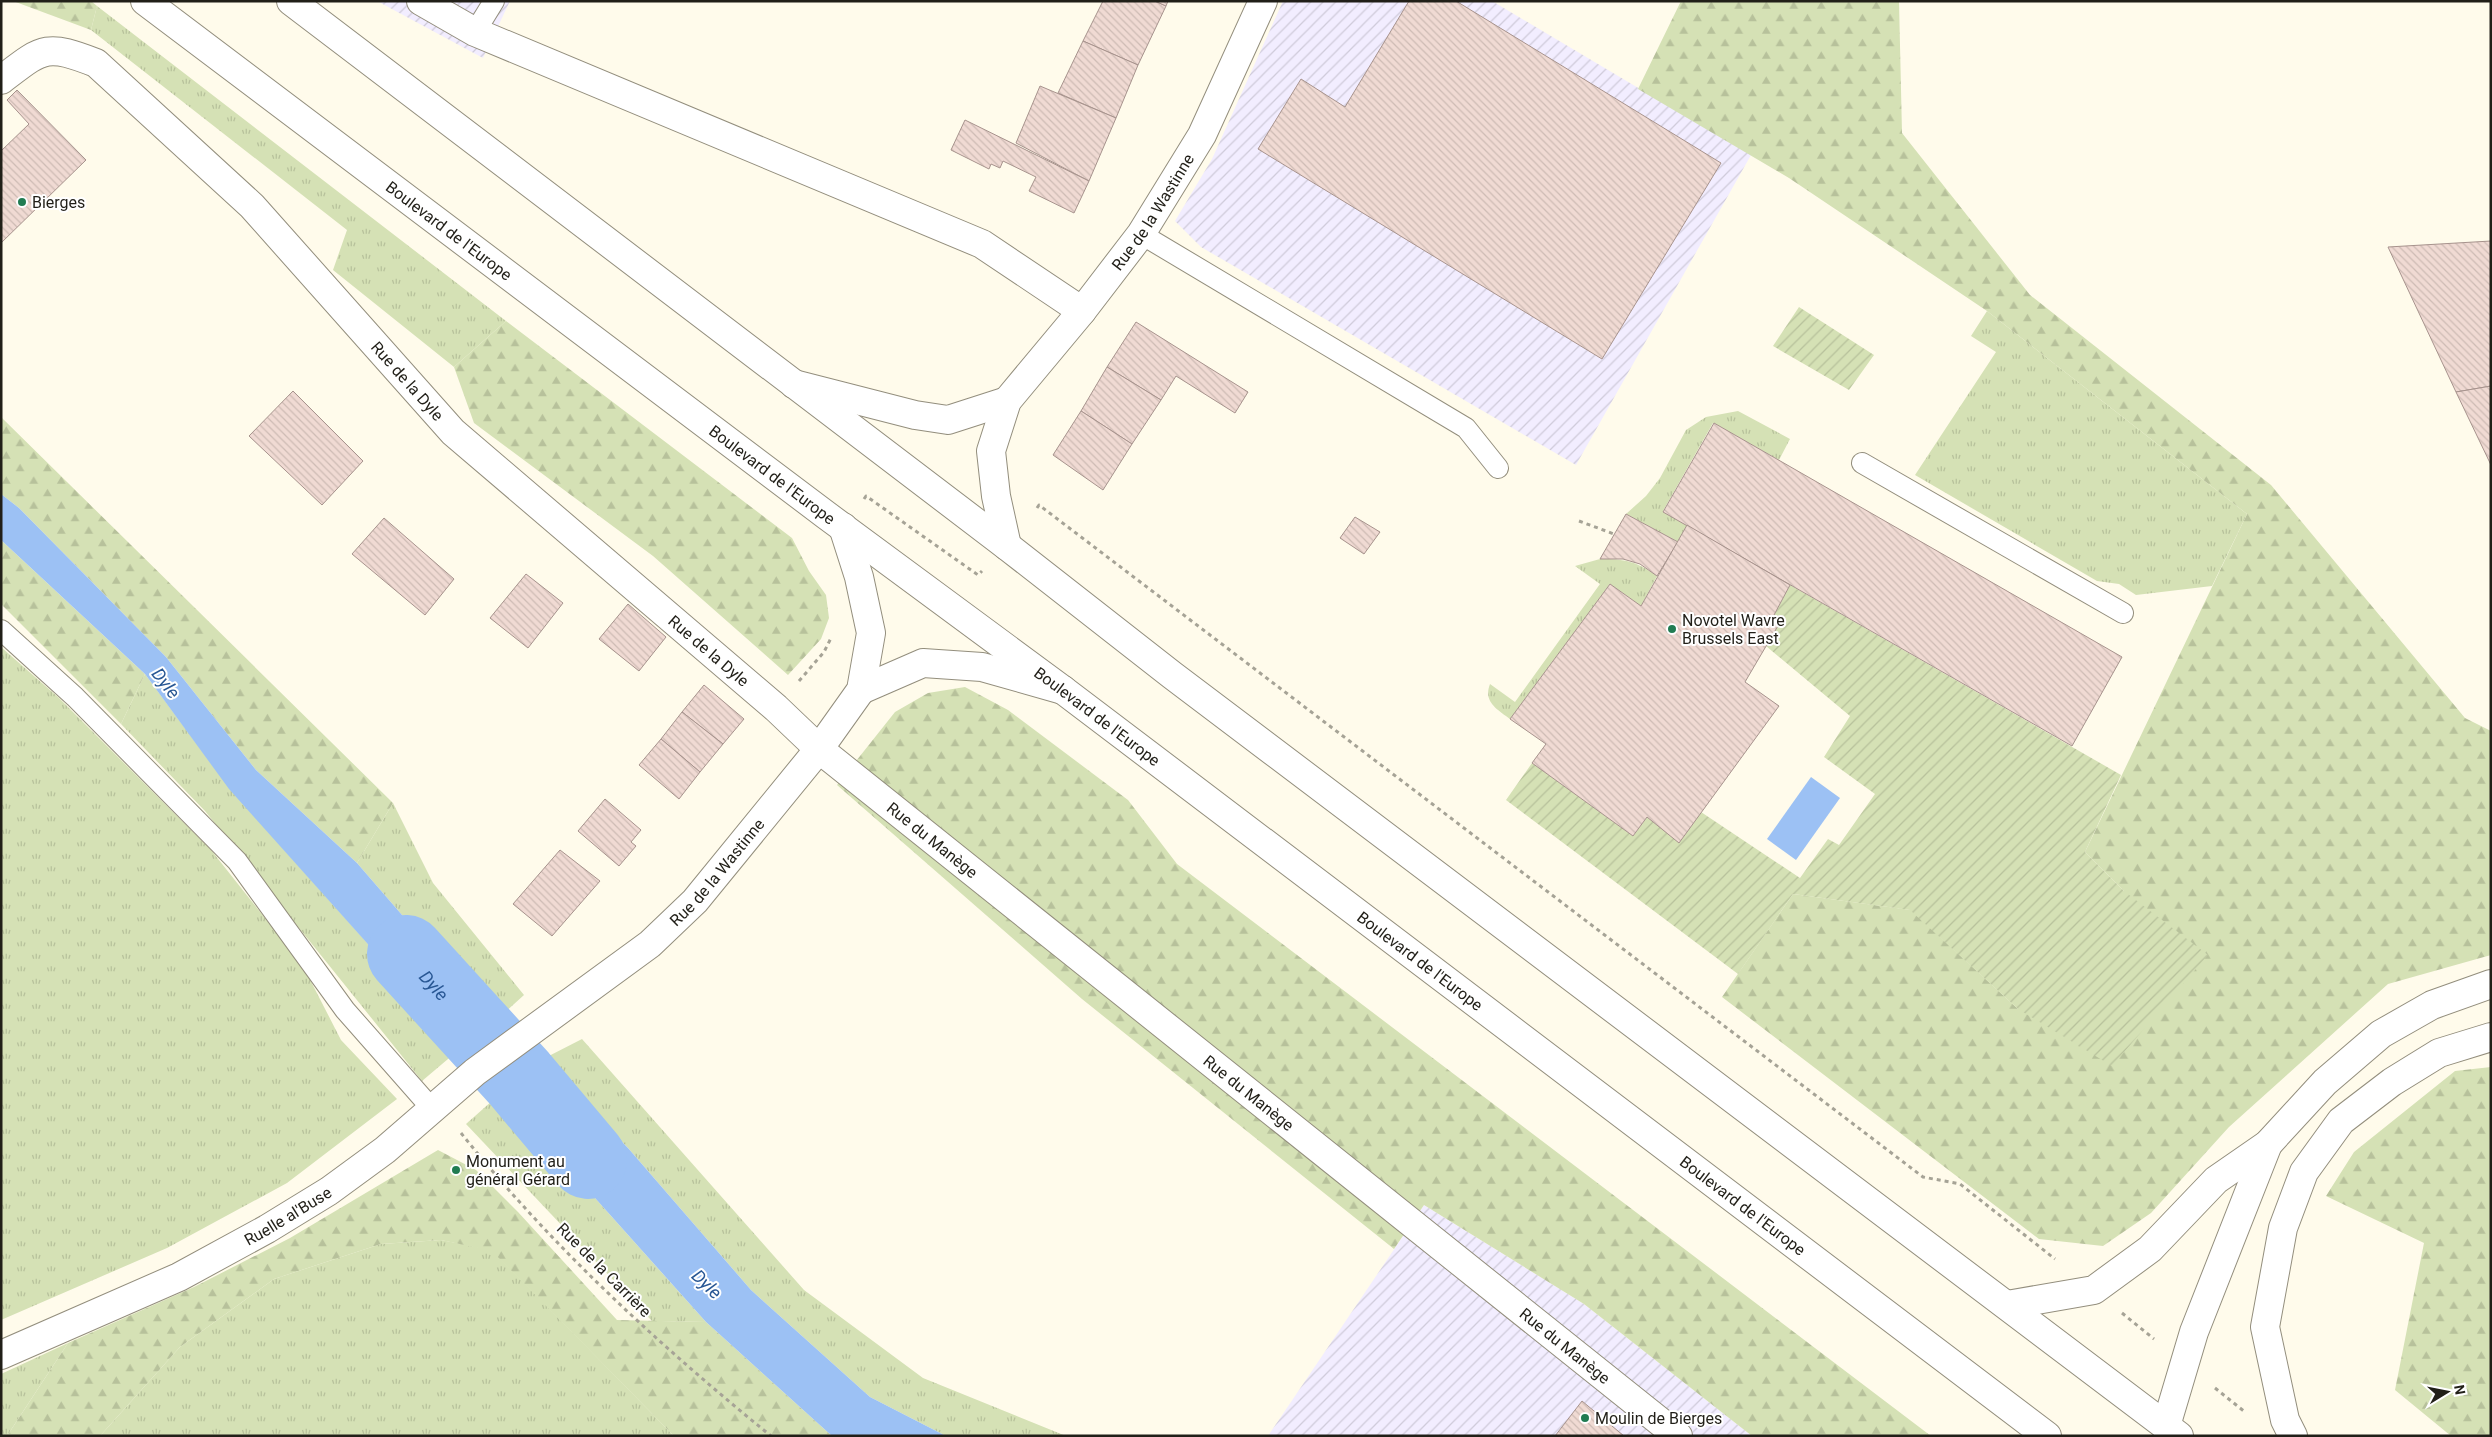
<svg xmlns="http://www.w3.org/2000/svg" width="2492" height="1437" viewBox="0 0 2492 1437" font-family="Roboto,sans-serif">
<defs>
<pattern id="industrial-furrows" width="10" height="10" patternUnits="userSpaceOnUse" patternTransform="scale(1.25)"><rect width="10" height="10" fill="#f2edff"/><path d="M-1 1l2-2M0 10L10 0M9 11l2-2" fill="none" stroke="#cfcbda"/></pattern>
<pattern id="grass-tufts" width="24" height="20" patternUnits="userSpaceOnUse" patternTransform="scale(1.25)"><rect width="24" height="20" fill="#d5e1b5"/><path d="M3 7l-1-3M5 7V3M7 7l1-3M15 17l-1-3M17 17v-4M19 17l1-3" fill="none" stroke="#b7c19b"/></pattern>
<pattern id="forest-firs" width="22" height="20" patternUnits="userSpaceOnUse" patternTransform="scale(1.25)"><rect width="22" height="20" fill="#d5e1b5"/><path d="M5 1l3.5 6h-7zM16 11l3.5 6h-7z" fill="#b7c19b"/></pattern>
<pattern id="garden-furrows" width="10" height="10" patternUnits="userSpaceOnUse" patternTransform="scale(1.25)"><rect width="10" height="10" fill="#d5e1b5"/><path d="M-1 1l2-2M0 10L10 0M9 11l2-2" fill="none" stroke="#b7c19b"/></pattern>
<pattern id="building-back-hatch" width="6" height="6" patternUnits="userSpaceOnUse" patternTransform="scale(1.25)"><rect width="6" height="6" fill="#f0dad3"/><path d="M-1 5l2 2M0 0l6 6M5-1l2 2" fill="none" stroke="#cebbb4"/></pattern>
</defs>
<rect width="100%" height="100%" fill="#fffbeb"/>
<!-- industrial -->
<g fill="url(#industrial-furrows)">
<path d="M377 1H510L483 58Z"/>
<path d="M1283 1H1492L1751 155 1576 465 1201 247 1175 221 1212 159Z"/>
<path d="M1424 1205 1584 1304 1752 1436H1268Z"/>
</g>
<!-- grass -->
<g fill="url(#grass-tufts)">
<path d="M97 6 506 321 454 367 333 270 347 230 91 30Z"/>
<path d="M1987 311 2247 514 2212 586 2136 595 2119 584 2097 581 1915 475 1996 352 1971 336Z"/>
<path d="M1738 411 1790 439 1779 460 1713 423 1663 511 1687 525 1678 542 1626 514 1646 496 1660 478 1686 430 1706 417Z"/>
<path d="M1600 559C1625 559 1636 561 1657 576L1641 606 1610 584 1510 719C1497 709 1483 702 1490 684L1515 702 1600 584 1575 566Z"/>
<path d="M1 647 59 698 211 850 303 966 341 1040 397 1099 287 1183 167 1248 1 1320Z"/>
<path d="M145 674 230 789 461 1048 422 1081 205 811 121 724Z"/>
<path d="M393 803 433 883 524 995 501 1016 441 960 357 863Z"/>
<path d="M582 1039 804 1290 923 1378 1066 1436H946L870 1397 751 1290 628 1148 541 1060Z"/>
<path d="M501 1093 706 1322 652 1321 466 1124Z"/>
<path d="M441 1240 492 1250 674 1436H100L180 1347 274 1279 381 1244Z"/>
<path d="M68 1343 7 1436H1V1374Z"/>
</g>
<!-- forest -->
<g fill="url(#forest-firs)">
<path d="M13 1H91L97 6 91 30Z"/>
<path d="M1681 1H1899L1902 133 2030 295 2271 485 2465 718 2491 731V955L2388 984 2229 1127 2151 1213 2103 1246 2039 1239 1722 997 1793 894 1911 910 2018 1009 2124 891 2085 852 2247 514 1987 311 1789 178 1638 89Z"/>
<path d="M506 321 792 538 809 571 826 595 829 618 821 639 788 675 653 556 474 423 454 367Z"/>
<path d="M1 417 393 803 357 863 256 770 166 657 19 508 1 494Z"/>
<path d="M1 540 145 674 121 724 1 604Z"/>
<path d="M965 687 1008 710 1128 800 1177 864 1931 1436H1752L1584 1304 1424 1205 1394 1249 1082 999 837 785 895 712 928 693Z"/>
<path d="M2491 1067V1436H2451L2395 1390 2424 1243 2326 1196 2354 1152 2455 1071Z"/>
<path d="M438 1150 476 1170 518 1212 617 1320 706 1322 832 1436H674L492 1251 441 1240 381 1244 274 1279 180 1347 100 1436H7L68 1343 194 1287 290 1238Z"/>
</g>
<!-- garden -->
<g fill="url(#garden-furrows)">
<path d="M1799 307 1874 355 1849 390 1773 346Z"/>
<path d="M1790 585 2121 775 2085 852 2124 891 2208 955 2112 1066 2018 1009 1910 910 1793 894 1738 974 1506 800 1532 763 1633 836 1647 817 1701 812 1800 878 1828 839 1839 845 1875 794 1824 757 1850 716 1766 646 1781 619 1774 615Z"/>
</g>
<!-- water -->
<g fill="#9cc1f4">
<path d="M1 494 19 508 166 657 256 770 357 863 441 960 501 1016 461 1048 229 789 145 674 1 540Z"/>
<path d="M1811 777 1840 798 1796 860 1767 839Z"/>
<path d="M541 1060 628 1148 751 1290 870 1397 946 1436H832L706 1322 501 1093Z"/>
</g>
<g fill="none" stroke-linecap="round" stroke-linejoin="round">
<!-- river -->
<path stroke="#9cc1f4" stroke-width="78" id="s1" d="M406 954 519 1078 588 1160"/>
</g>
<!-- building -->
<g fill="url(#building-back-hatch)" stroke="#a7938d">
<path d="M1103 1H1155L1166 6 1138 65 1083 41Z"/>
<path d="M1155 1H1168L1166 6Z"/>
<path d="M1409 1H1456L1721 163 1602 359 1258 149 1301 79 1345 107Z"/>
<path d="M1083 41 1138 65 1116 118 1058 93Z"/>
<path d="M1040 86 1116 118 1089 181 1016 143Z"/>
<path d="M17 90 86 160 1 243V151L29 124 7 100Z"/>
<path d="M965 120 1089 181 1074 213 1029 191 1036 177 1003 161 1000 168 991 164 989 169 951 150Z"/>
<path d="M2491 241V386L2456 392 2388 247Z"/>
<path d="M1136 322 1248 392 1235 413 1176 376 1161 400 1107 367Z"/>
<path d="M1107 367 1161 400 1132 444 1081 411Z"/>
<path d="M2491 386V465L2456 392Z"/>
<path d="M293 391 363 461 322 505 249 436Z"/>
<path d="M1081 411 1132 444 1103 490 1053 455Z"/>
<path d="M1714 423 2122 657 2072 746 1663 512Z"/>
<path d="M1626 514 1678 542 1657 576 1640 564 1623 559H1600Z"/>
<path d="M1355 517 1380 532 1364 554 1340 538Z"/>
<path d="M384 518 454 579 425 615 352 554Z"/>
<path d="M1687 525 1790 585 1774 615 1782 619 1745 682 1779 706 1679 843 1647 817 1633 836 1532 763 1546 744 1510 719 1610 584 1641 606Z"/>
<path d="M526 574 563 603 528 648 490 618Z"/>
<path d="M628 604 666 637 639 671 599 639Z"/>
<path d="M704 685 744 719 723 744 682 712Z"/>
<path d="M682 712 723 744 700 772 661 739Z"/>
<path d="M661 739 700 772 679 799 639 765Z"/>
<path d="M605 799 641 830 631 842 636 846 619 866 578 831Z"/>
<path d="M560 850 600 881 552 936 513 904Z"/>
<path d="M1582 1401 1624 1436H1555Z"/>
</g>
<g fill="none" stroke-linecap="round" stroke-linejoin="round">
<defs>
<g id="lane">
<path d="M475 32 494 1"/>
<path d="M1141 234 1466 428 1498 468"/>
<path d="M1862 463 2123 613"/>
<path d="M1 630 75 697 237 861 345 1010 433 1110"/>
</g>
<g id="street">
<path d="M421 1 475 32 982 244 1082 311"/>
<path id="s2" d="M1 80C43 48 45 43 96 63L252 206 453 432 776 708 819 749 1678 1436"/>
</g>
<g id="secondary">
<path d="M794 384 915 415 948 420 1007 401"/>
<path id="s3" d="M1007 546 996 496 991 451 1007 401 1082 311 1141 234 1202 135 1263 1"/>
<path d="M861 690 923 663 982 667 1063 690"/>
<path id="s4" d="M1 1355 179 1277 267 1229 329 1191 385 1150 475 1072 650 944 695 901 819 749 861 690 871 633 859 577 843 527"/>
</g>
<g id="highway">
<path id="s5" d="M145 1 826 515 1063 690 2047 1436"/>
<path d="M291 1 1007 546 1172 675 2179 1436"/>
<path d="M2007 1305 2094 1290 2150 1249 2216 1180 2268 1144 2325 1082 2381 1034 2432 1005 2491 984"/>
<path d="M2169 1436 2166 1426 2194 1332 2268 1144"/>
<path d="M2293 1436 2285 1420 2265 1327 2283 1228 2304 1172 2341 1121 2392 1082 2439 1053 2491 1037"/>
</g>
</defs>
<!-- lane casing -->
<use href="#lane" stroke="#938e7d" stroke-width="22"/>
<!-- street casing -->
<use href="#street" stroke="#938e7d" stroke-width="30"/>
<!-- secondary casing -->
<use href="#secondary" stroke="#938e7d" stroke-width="30"/>
<!-- highway casing -->
<use href="#highway" stroke="#938e7d" stroke-width="30"/>
<!-- path -->
<g stroke="#a6a396" stroke-width="3" stroke-dasharray="4 4" stroke-linecap="butt">
<path d="M864 499 866 496 978 575 982 571"/>
<path d="M1037 508 1039 505 1923 1177 1960 1184 2055 1259"/>
<path d="M1579 521 1614 534"/>
<path d="M799 681 824 652 831 638"/>
<path d="M461 1133C551 1246 659 1345 771 1436"/>
<path d="M2122 1313 2154 1339"/>
<path d="M2215 1388 2245 1412"/>
</g>
<!-- lane -->
<use href="#lane" stroke="#fff" stroke-width="20"/>
<!-- street -->
<use href="#street" stroke="#fff" stroke-width="28"/>
<!-- secondary -->
<use href="#secondary" stroke="#fff" stroke-width="28"/>
<!-- highway -->
<use href="#highway" stroke="#fff" stroke-width="28"/>
</g>
<!-- markers -->
<g fill="#217c52" stroke="#fff" stroke-width="2">
<circle cx="22" cy="202" r="5"/>
<circle cx="1672" cy="629" r="5"/>
<circle cx="456" cy="1170" r="5"/>
<circle cx="1585" cy="1418" r="5"/>
</g>
<g text-anchor="middle" dominant-baseline="central" stroke-width="4" stroke-linejoin="round" paint-order="stroke">
<!-- poi labels -->
<g font-size="16" fill="#211f18" stroke="#fff" text-anchor="start">
<text x="32" y="202">Bierges</text>
<text x="1682" y="620">Novotel Wavre<tspan x="1682" dy="18">Brussels East</tspan></text>
<text x="466" y="1161">Monument au<tspan x="466" dy="18">général Gérard</tspan></text>
<text x="1595" y="1418">Moulin de Bierges</text>
</g>
<!-- street labels -->
<g font-size="16" fill="#211f18" stroke="#fff">
<text stroke="none"><textPath href="#s3" startOffset="388">Rue de la Wastinne</textPath></text>
<text stroke="none"><textPath href="#s5" startOffset="381">Boulevard de l'Europe</textPath></text>
<text stroke="none"><textPath href="#s2" startOffset="551">Rue de la Dyle</textPath></text>
<text stroke="none"><textPath href="#s5" startOffset="786">Boulevard de l'Europe</textPath></text>
<text stroke="none"><textPath href="#s2" startOffset="956">Rue de la Dyle</textPath></text>
<text stroke="none"><textPath href="#s5" startOffset="1191">Boulevard de l'Europe</textPath></text>
<text stroke="none"><textPath href="#s2" startOffset="1249">Rue du Manège</textPath></text>
<text stroke="none"><textPath href="#s4" startOffset="871">Rue de la Wastinne</textPath></text>
<text stroke="none"><textPath href="#s5" startOffset="1596">Boulevard de l'Europe</textPath></text>
<text stroke="none"><textPath href="#s2" startOffset="1654">Rue du Manège</textPath></text>
<text stroke="none"><textPath href="#s5" startOffset="2001">Boulevard de l'Europe</textPath></text>
<text stroke="none"><textPath href="#s4" startOffset="319">Ruelle al'Buse</textPath></text>
<text transform="translate(604 1270) rotate(45)">Rue de la Carrière</text>
<text stroke="none"><textPath href="#s2" startOffset="2059">Rue du Manège</textPath></text>
</g>
<!-- water labels -->
<g font-size="18" font-style="italic" fill="#285794" stroke="#fff">
<text transform="translate(166 683) rotate(52)">Dyle</text>
<text stroke="none"><textPath href="#s1" startOffset="42">Dyle</textPath></text>
<text transform="translate(707 1284) rotate(44)">Dyle</text>
</g>
</g>
<!-- border -->
<rect width="2492" height="1437" fill="none" stroke="#211f18" stroke-width="5"/>
<!-- north arrow -->
<g transform="translate(2447 1392) rotate(80)" stroke="#ffffff" stroke-width="4" paint-order="stroke">
<path d="M0-4L9 19L0 12L-9 19Z" fill="#211f18"/>
<text y="-8" font-size="14" font-weight="bold" text-anchor="middle" fill="#211f18">N</text>
</g>
</svg>
